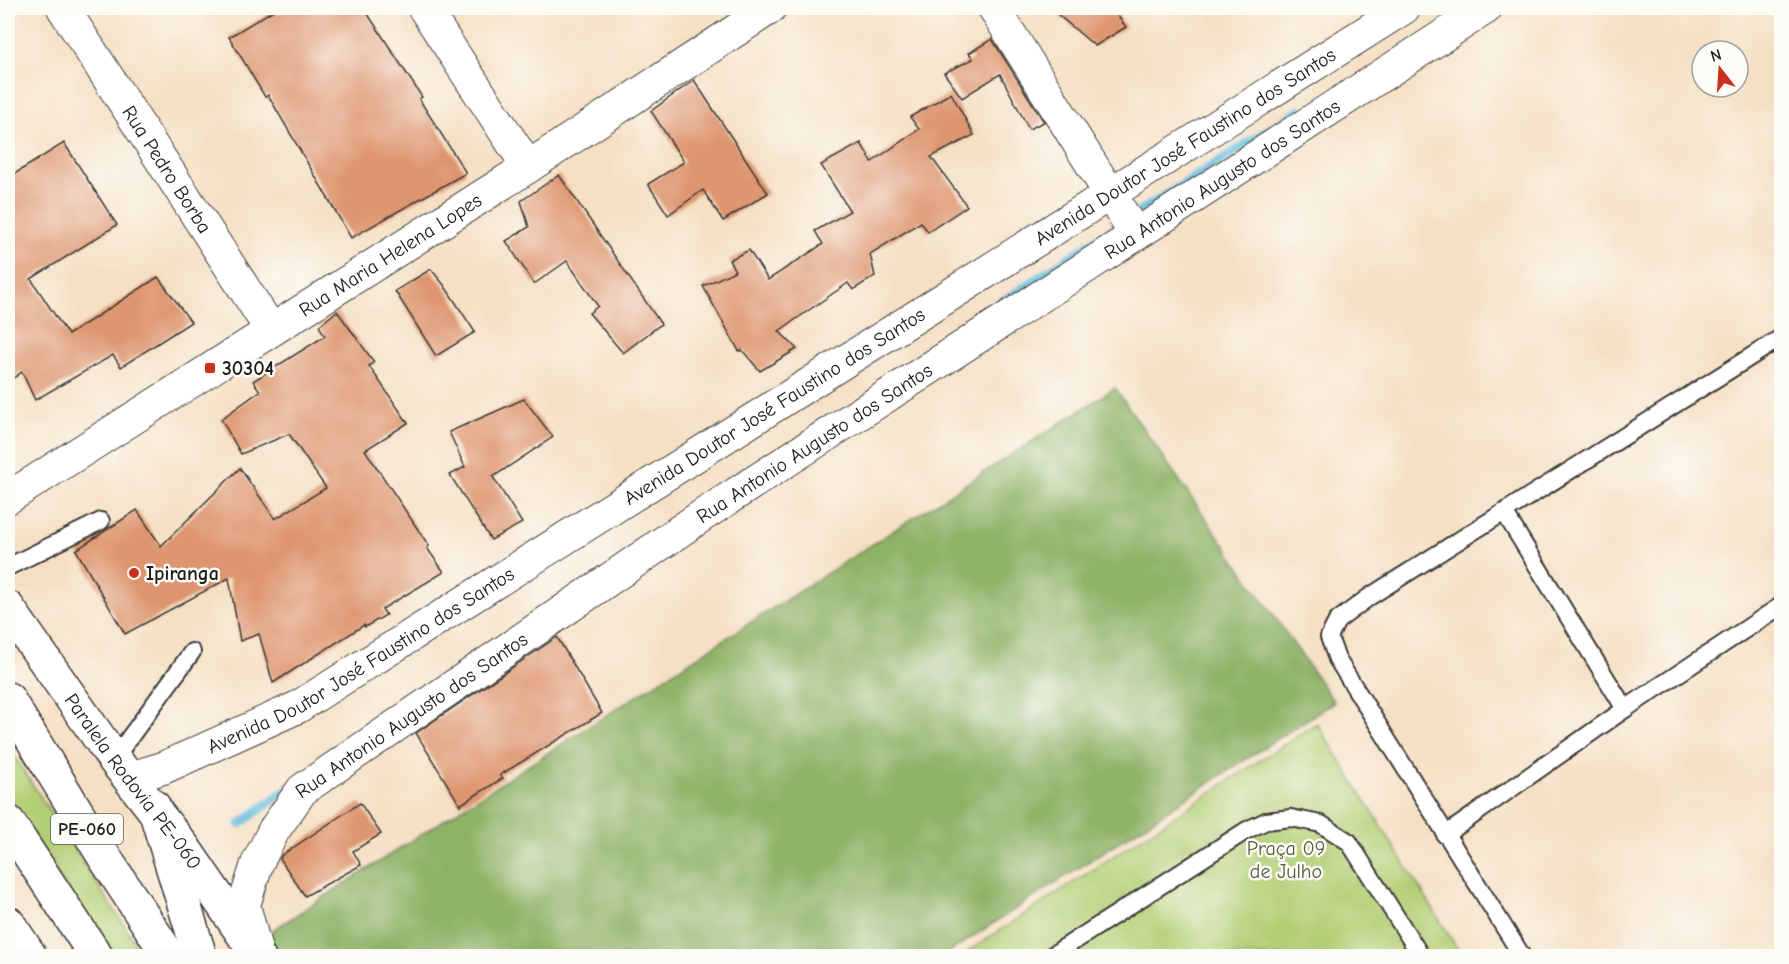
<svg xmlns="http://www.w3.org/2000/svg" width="1789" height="964" viewBox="0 0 1789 964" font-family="'Comic Neue',sans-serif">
<rect width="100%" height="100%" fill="#fdfcf7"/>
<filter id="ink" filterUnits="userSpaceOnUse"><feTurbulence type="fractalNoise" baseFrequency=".0167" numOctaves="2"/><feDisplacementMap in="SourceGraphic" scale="12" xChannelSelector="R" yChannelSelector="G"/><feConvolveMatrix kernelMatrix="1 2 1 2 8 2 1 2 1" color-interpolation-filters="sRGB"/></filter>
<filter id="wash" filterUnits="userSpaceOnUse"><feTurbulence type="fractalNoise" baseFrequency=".008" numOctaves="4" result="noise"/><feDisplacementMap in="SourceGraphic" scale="24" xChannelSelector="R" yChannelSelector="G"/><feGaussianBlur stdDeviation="1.35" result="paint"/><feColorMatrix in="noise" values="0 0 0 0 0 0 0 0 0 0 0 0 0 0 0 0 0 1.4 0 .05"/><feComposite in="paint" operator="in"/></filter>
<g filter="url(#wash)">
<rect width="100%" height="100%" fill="#f5e0c4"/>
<!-- green -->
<g fill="#b3cf75" stroke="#687648" stroke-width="1.5">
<path d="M1317 723 1462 956H961Z"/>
<path d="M8 747 144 956H111L8 798Z"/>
</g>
<!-- forest -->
<path fill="#8eb266" stroke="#556741" stroke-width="1.5" d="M1115 388 1334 702 943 956H274L262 937Z"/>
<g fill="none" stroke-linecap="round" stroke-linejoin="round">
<!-- stream -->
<g stroke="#5db9db" stroke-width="9">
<path d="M959 330 1106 233 1300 110"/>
<path d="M240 824 289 788"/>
</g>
</g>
<g id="blocks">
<!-- building -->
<g fill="#de966f">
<path d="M277 8H364L422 97 419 99 466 173 351 238 268 95 265 97 229 37Z"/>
<path d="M1050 8H1112L1126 27 1095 46Z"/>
<path d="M992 39 1044 122 1029 129 1000 74 962 98 944 73 973 59 969 53Z"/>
<path d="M694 80 768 193 723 221 703 190 668 215 648 184 684 162 651 111Z"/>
<path d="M951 93 974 135 931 157 967 206 928 232 921 222 870 254 875 276 853 290 848 283 779 331 797 349 760 371 742 350 739 351 703 286 735 271 729 260 749 250 768 280 823 244 815 231 850 211 821 165 861 143 872 162 919 129 910 117Z"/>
<path d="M64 143 117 225 31 279 68 335 158 277 191 322 121 367 113 355 35 400 22 372 8 382V178Z"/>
<path d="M559 175 661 324 623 353 589 313 598 306 567 261 534 284 506 241 529 227 521 201Z"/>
<path d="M431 269 444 285 475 332 436 356 395 291Z"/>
<path d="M337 311 374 362 369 366 408 423 365 450 429 546 427 548 444 572 382 609 386 615 365 627 364 625 273 683 259 634 240 641 229 578 125 634 76 550 137 510 161 546 240 468 275 519 326 488 289 434 241 454 221 419 260 391 253 381 325 336 319 326Z"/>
<path d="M524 399 553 437 493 477 522 523 491 540 450 475 465 467 449 432Z"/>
<path d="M557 637 602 713 500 775 503 778 460 805 416 733Z"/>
<path d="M360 803 381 834 353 851 361 865 305 896 280 859 282 855Z"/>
</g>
</g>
</g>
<g filter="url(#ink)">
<use href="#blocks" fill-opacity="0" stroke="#3d3935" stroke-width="1.5"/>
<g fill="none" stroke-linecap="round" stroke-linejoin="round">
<defs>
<g id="service">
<path d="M1504 512 1625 709"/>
<path d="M8 567 101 521"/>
<path d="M114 759 192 652"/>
<path d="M1445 835 1625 709 1782 605"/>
<path d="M1051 956 1247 830 1266 821 1291 818 1321 824 1349 842 1421 956"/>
<path d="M1522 956 1337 659 1329 637 1337 621 1369 597 1782 337"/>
</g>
<g id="minor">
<path id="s1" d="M63 8 271 330"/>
<path d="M424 8 528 167"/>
<path d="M994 8 1135 234"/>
<path id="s2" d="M8 498 528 167 770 8"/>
<path id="s3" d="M130 778 163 768 298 707 1404 8"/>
<path id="s4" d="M256 950 244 905 257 864 274 830 302 790 703 515 1486 8"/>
</g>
<g id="secondary">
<path id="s5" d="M8 608 114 759 184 848 258 956"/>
<path d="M8 923 30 956"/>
</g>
<g id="trunk">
<path d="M8 699 103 855 169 956"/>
<path d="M154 807 200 956"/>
<path d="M8 822 96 956"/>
</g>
</defs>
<!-- service casing -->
<use href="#service" stroke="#3d3935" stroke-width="20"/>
<!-- minor casing -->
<use href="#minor" stroke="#3d3935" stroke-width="34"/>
<!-- secondary casing -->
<use href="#secondary" stroke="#3d3935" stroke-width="36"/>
<!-- trunk casing -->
<use href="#trunk" stroke="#3d3935" stroke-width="36"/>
<!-- service -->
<use href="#service" stroke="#fff" stroke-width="16"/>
<!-- minor -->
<use href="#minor" stroke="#fff" stroke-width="32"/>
<!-- secondary -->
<use href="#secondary" stroke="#fff" stroke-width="33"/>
<!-- trunk -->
<use href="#trunk" stroke="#fff" stroke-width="33"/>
</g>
</g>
<!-- markers -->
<g fill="#c8321e" stroke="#fdfcf7" stroke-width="2">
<rect x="204" y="362" width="12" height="12" rx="3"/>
<circle cx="134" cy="573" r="6"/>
</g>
<g text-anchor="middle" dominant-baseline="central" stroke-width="5" stroke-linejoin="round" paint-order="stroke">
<!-- shield labels -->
<rect fill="#fdfcf7" stroke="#605f5e" stroke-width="1.5" x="51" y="814" width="72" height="30" rx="4.5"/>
<g font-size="18" font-weight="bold" fill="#1c1c1c">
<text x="87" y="829">PE-060</text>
</g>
<!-- street labels -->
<g font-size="20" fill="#1c1c1c" stroke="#fdfcf7">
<text stroke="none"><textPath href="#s3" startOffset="1232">Avenida Doutor José Faustino dos Santos</textPath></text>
<text stroke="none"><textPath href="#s1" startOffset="192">Rua Pedro Borba</textPath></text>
<text stroke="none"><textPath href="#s4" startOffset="1281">Rua Antonio Augusto dos Santos</textPath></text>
<text stroke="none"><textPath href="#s2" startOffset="453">Rua Maria Helena Lopes</textPath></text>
<text stroke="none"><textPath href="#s3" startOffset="746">Avenida Doutor José Faustino dos Santos</textPath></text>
<text stroke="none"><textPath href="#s4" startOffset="795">Rua Antonio Augusto dos Santos</textPath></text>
<text stroke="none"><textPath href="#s3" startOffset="260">Avenida Doutor José Faustino dos Santos</textPath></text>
<text stroke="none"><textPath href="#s4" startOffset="309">Rua Antonio Augusto dos Santos</textPath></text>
<text stroke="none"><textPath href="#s5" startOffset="214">Paralela Rodovia PE-060</textPath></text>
</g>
<!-- poi labels -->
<g font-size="20" font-weight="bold" fill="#1c1c1c" stroke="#fdfcf7" text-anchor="start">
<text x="222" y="368">30304</text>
<text x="146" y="573">Ipiranga</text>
</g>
<!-- park labels -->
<g font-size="20" fill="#515b3b" stroke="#fdfcf7">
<text x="1286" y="848">Praça 09<tspan x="1286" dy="23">de Julho</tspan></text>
</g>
</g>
<!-- margin -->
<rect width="1789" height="964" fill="none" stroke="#fdfcf7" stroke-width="30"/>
<!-- north arrow -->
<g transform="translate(1720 69) rotate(343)"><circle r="28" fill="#fdfcf7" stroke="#a3a29f" stroke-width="1.5"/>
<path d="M0-4.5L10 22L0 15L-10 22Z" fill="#c8321e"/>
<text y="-9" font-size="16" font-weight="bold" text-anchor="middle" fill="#1c1c1c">N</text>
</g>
</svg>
